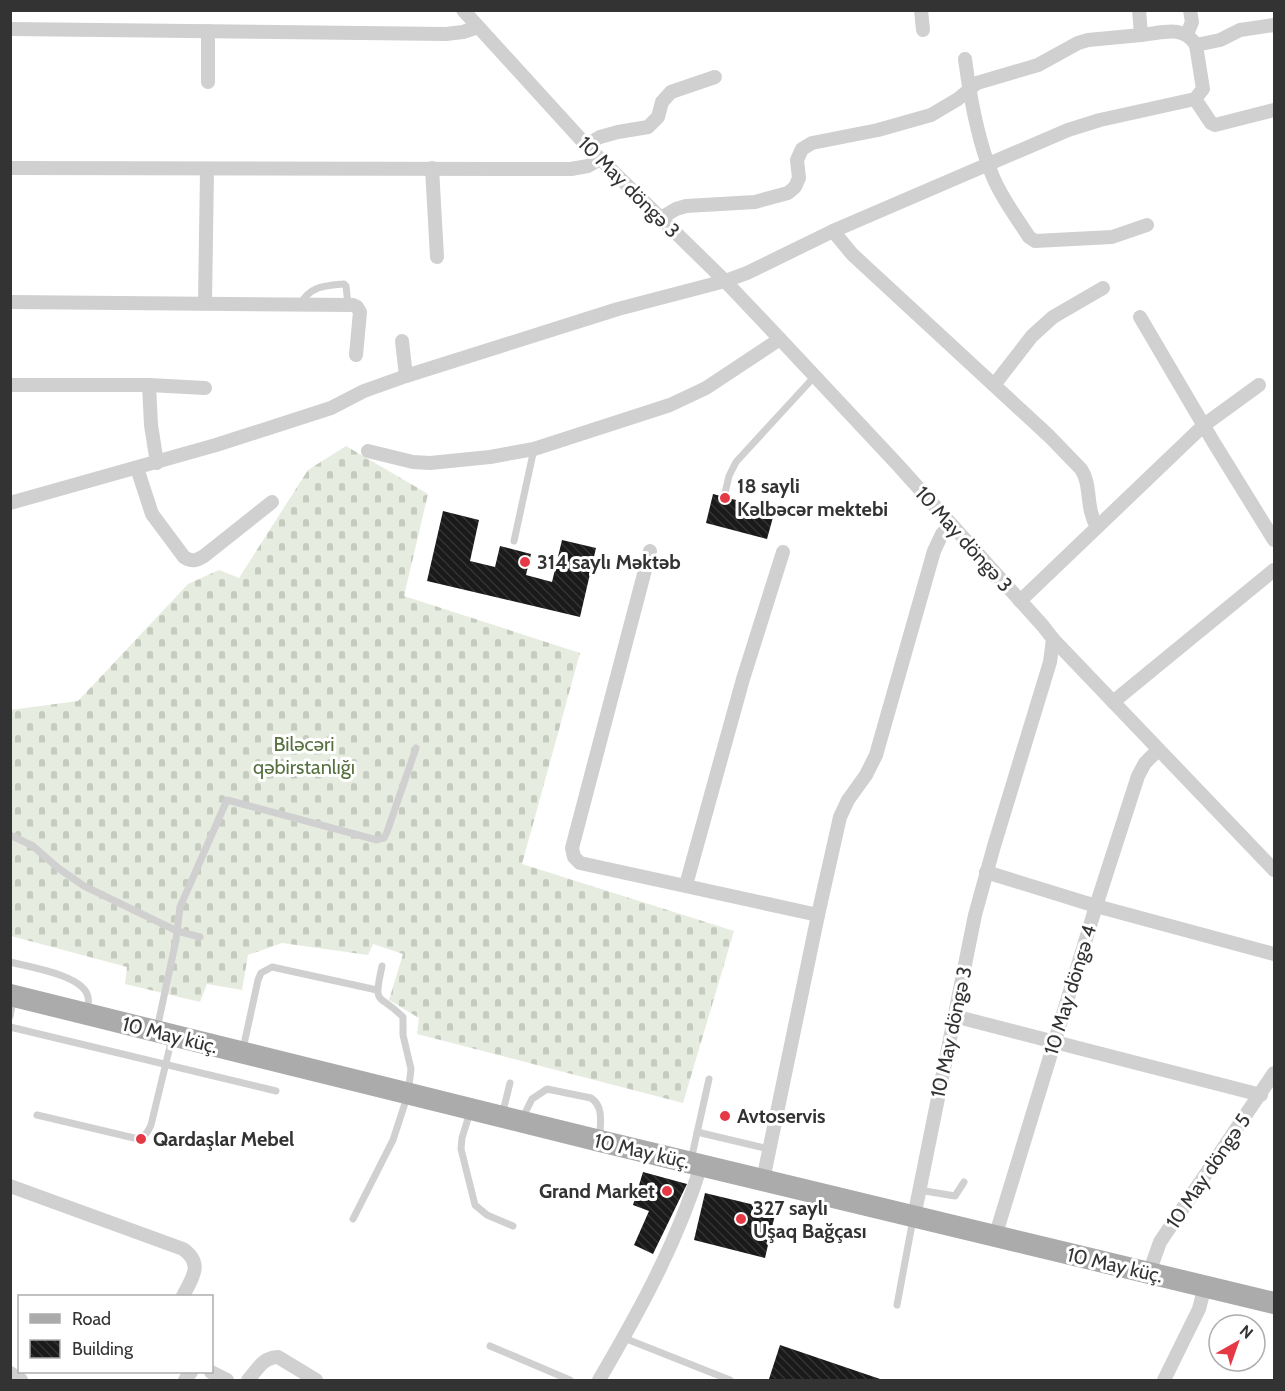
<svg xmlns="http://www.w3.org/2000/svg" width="1285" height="1391" viewBox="0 0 1285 1391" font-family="Cabin,sans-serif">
<defs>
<pattern id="cemetery-stones" width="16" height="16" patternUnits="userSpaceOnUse" patternTransform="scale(1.5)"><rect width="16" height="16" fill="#e6ecdf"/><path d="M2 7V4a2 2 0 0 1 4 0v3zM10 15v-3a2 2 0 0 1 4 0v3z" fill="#c6cbc0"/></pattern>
<pattern id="building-back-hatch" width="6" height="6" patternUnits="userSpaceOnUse" patternTransform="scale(1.5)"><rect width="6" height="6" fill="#1a1a1a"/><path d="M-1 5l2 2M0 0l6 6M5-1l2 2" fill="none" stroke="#333"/></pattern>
</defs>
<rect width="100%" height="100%" fill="#fff"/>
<!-- cemetery -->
<path fill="url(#cemetery-stones)" d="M346 446 428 494 404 596 580 653 522 864 734 931 683 1103 417 1034 419 1018 389 1000 403 954 373 944 368 955 282 943 248 955 242 990 207 984 200 1002 125 984 127 967 11 936 10 710 78 701 188 584 219 570 239 578 308 470Z"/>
<!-- building -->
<g fill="url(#building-back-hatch)">
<path d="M713 494 775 510 767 539 706 523Z"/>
<path d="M443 511 479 520 470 561 495 567 500 546 531 554 526 575 552 582 562 540 596 548 580 617 427 581Z"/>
<path d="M643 1172 687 1184 653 1254 634 1245 649 1211 633 1205Z"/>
<path d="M705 1193 776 1210 765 1258 694 1240Z"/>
<path d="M780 1345 883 1380 769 1379Z"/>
</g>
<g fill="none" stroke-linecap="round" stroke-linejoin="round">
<!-- lane -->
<g stroke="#d0d0d0" stroke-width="7">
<path d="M300 304C311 286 323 286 344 284L346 286 348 305"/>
<path d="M725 493 729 476 736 462 815 376"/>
<path d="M514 541 534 449"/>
<path d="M10 835 33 846 58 868 84 886 177 931 200 937"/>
<path d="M10 962C29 967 84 975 88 997 89 1001 88 1007 87 1011"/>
<path d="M10 1016 13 1001"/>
<path d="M10 1027 276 1091"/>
<path d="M157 1029 176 940 180 907 227 800 377 840 384 838 387 832 416 748"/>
<path d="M243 1049 258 980 261 973 272 967 377 990"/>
<path d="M470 1112 462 1138 461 1149 475 1205 487 1215 513 1226"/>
<path d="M37 1115 134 1138C144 1138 147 1134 151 1125L172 1038"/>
<path d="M502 1115 510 1083"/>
<path d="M522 1119 532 1099 547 1089 591 1098C604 1107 600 1122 600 1136"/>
<path d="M697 1132 769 1149"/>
<path d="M691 1160 709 1079"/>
<path d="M919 1190 955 1196 964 1182"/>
<path d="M353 1219 393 1140 408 1094 411 1069 403 1035V1017C378 992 373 1007 382 966"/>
<path d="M897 1305 913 1219"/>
<path d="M624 1338 730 1380"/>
<path d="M490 1346 570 1380"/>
</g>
<!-- street -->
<g stroke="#d0d0d0" stroke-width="14">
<path d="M463 10 586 145 725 281 780 339 897 464 1043 626 1053 639 1050 662 994 846 975 915 914 1217"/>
<path d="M921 10 923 30"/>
<path d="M10 29 446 34 463 32 478 27"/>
<path d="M208 31V82"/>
<path d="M1187 34 1192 22 1190 10"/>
<path d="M1141 35C1162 33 1183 24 1196 45"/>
<path d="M965 59C970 97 978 142 993 177 1002 199 1017 218 1029 237L1035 241 1112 237 1147 225"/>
<path d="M1195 99 1211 123 1215 125 1274 110"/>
<path d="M586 145 600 137 618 132 648 127 658 117 662 102 671 92 715 77"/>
<path d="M10 168 571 169 588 166 600 159"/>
<path d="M432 168 437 257"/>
<path d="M661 218 676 209 686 206 755 202 788 193 795 187 799 178 797 160 802 149 812 143 878 130 931 115 958 99 977 83 1038 65 1078 43 1088 40 1141 35 1139 10"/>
<path d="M833 231 852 254 1049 436 1081 469C1092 485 1085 507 1097 527"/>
<path d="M10 302 353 305 357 307 360 312 356 355"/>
<path d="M205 303 207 170"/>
<path d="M1140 317 1214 443 1274 540"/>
<path d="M402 341 406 376"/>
<path d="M10 385H149L151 425 157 463"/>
<path d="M149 385 205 388"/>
<path d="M994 385 1032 336 1053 317 1103 288"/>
<path d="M368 451 413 462 430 463 490 457 534 449 670 405 706 388 780 339"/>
<path d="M137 468 152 514 184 557C192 562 196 561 204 556L272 502"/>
<path d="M10 503 216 445 331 408 364 391 406 376 618 309 725 281 747 273 833 231 1068 130 1100 120 1195 99 1203 89 1196 45 1220 40 1240 30 1274 25"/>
<path d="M650 551 572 848 574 857 580 863 818 915"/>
<path d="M1020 601 1204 425 1259 385"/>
<path d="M1053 639 1274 870"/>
<path d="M1113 702 1274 570"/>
<path d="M986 872 1096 906 1274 954"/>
<path d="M686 885 743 679 783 552"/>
<path d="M954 1016 1261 1095"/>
<path d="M763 1180 818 915 840 817 848 800 866 775 876 755 934 551 942 534 951 525"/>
<path d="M10 1186 183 1249C204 1264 192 1278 183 1296"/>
<path d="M995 1237 1096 906 1138 776 1145 763 1158 750"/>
<path d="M1149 1273 1160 1242 1274 1073"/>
<path d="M211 1372 227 1380"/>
<path d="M10 1373 21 1380"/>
<path d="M185 1380 191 1372"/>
<path d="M248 1380C257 1370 263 1357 278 1357L316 1380"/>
<path d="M599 1380C639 1312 678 1241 701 1165"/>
<path d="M1164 1380 1199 1309 1205 1286"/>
</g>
<!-- primary -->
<path stroke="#ababab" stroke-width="22" d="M10 995 600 1141 1274 1303"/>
</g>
<!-- markers -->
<g fill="#e63946" stroke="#fff" stroke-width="2">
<circle cx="725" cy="498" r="6"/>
<circle cx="525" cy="562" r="6"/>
<circle cx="725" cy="1116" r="6"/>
<circle cx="141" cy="1139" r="6"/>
<circle cx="667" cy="1191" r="6"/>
<circle cx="741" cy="1219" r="6"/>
</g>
<g text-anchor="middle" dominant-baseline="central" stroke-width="6" stroke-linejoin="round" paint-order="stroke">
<!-- street labels -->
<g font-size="20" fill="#333" stroke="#fff">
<text transform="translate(629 187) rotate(45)">10 May döngə 3</text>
<text transform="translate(964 539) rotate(48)">10 May döngə 3</text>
<text transform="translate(1070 990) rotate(-73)">10 May döngə 4</text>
<text transform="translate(951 1032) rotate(-78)">10 May döngə 3</text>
<text transform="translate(170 1035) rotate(14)">10 May küç.</text>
<text transform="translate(642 1151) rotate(13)">10 May küç.</text>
<text transform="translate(1208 1171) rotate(-56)">10 May döngə 5</text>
<text transform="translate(1115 1265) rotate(13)">10 May küç.</text>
</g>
<!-- poi labels -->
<g font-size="20" font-weight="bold" fill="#333" stroke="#fff" text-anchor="start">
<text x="737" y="486">18 sayli<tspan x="737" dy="23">Kəlbəcər mektebi</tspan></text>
<text x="537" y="562">314 saylı Məktəb</text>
<text x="737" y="1116">Avtoservis</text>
<text x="153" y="1139">Qardaşlar Mebel</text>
<text x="655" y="1191" text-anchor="end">Grand Market</text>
<text x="753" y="1208">327 saylı<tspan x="753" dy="23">Uşaq Bağçası</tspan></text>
</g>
<!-- park labels -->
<g font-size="20" fill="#56703f" stroke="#fff">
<text x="304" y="744">Biləcəri<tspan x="304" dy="23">qəbirstanlığı</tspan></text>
</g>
</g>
<!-- border -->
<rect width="1285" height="1391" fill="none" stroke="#333333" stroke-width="24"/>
<!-- legend -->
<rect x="18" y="1295" width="195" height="78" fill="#ffffff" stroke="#adadad" stroke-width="1.5"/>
<rect x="30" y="1314" width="30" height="9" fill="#ababab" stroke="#adadad" stroke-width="1.5"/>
<text x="72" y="1325" font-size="18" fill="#333333">Road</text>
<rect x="30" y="1340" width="30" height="18" fill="url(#building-back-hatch)" stroke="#adadad" stroke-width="1.5"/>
<text x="72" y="1355" font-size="18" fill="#333333">Building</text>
<!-- north arrow -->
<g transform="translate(1237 1343) rotate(40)"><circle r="28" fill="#ffffff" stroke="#adadad" stroke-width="1.5"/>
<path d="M0-4.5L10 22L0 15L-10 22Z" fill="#e63946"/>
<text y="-9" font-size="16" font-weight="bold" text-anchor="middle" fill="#333333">N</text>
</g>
</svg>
